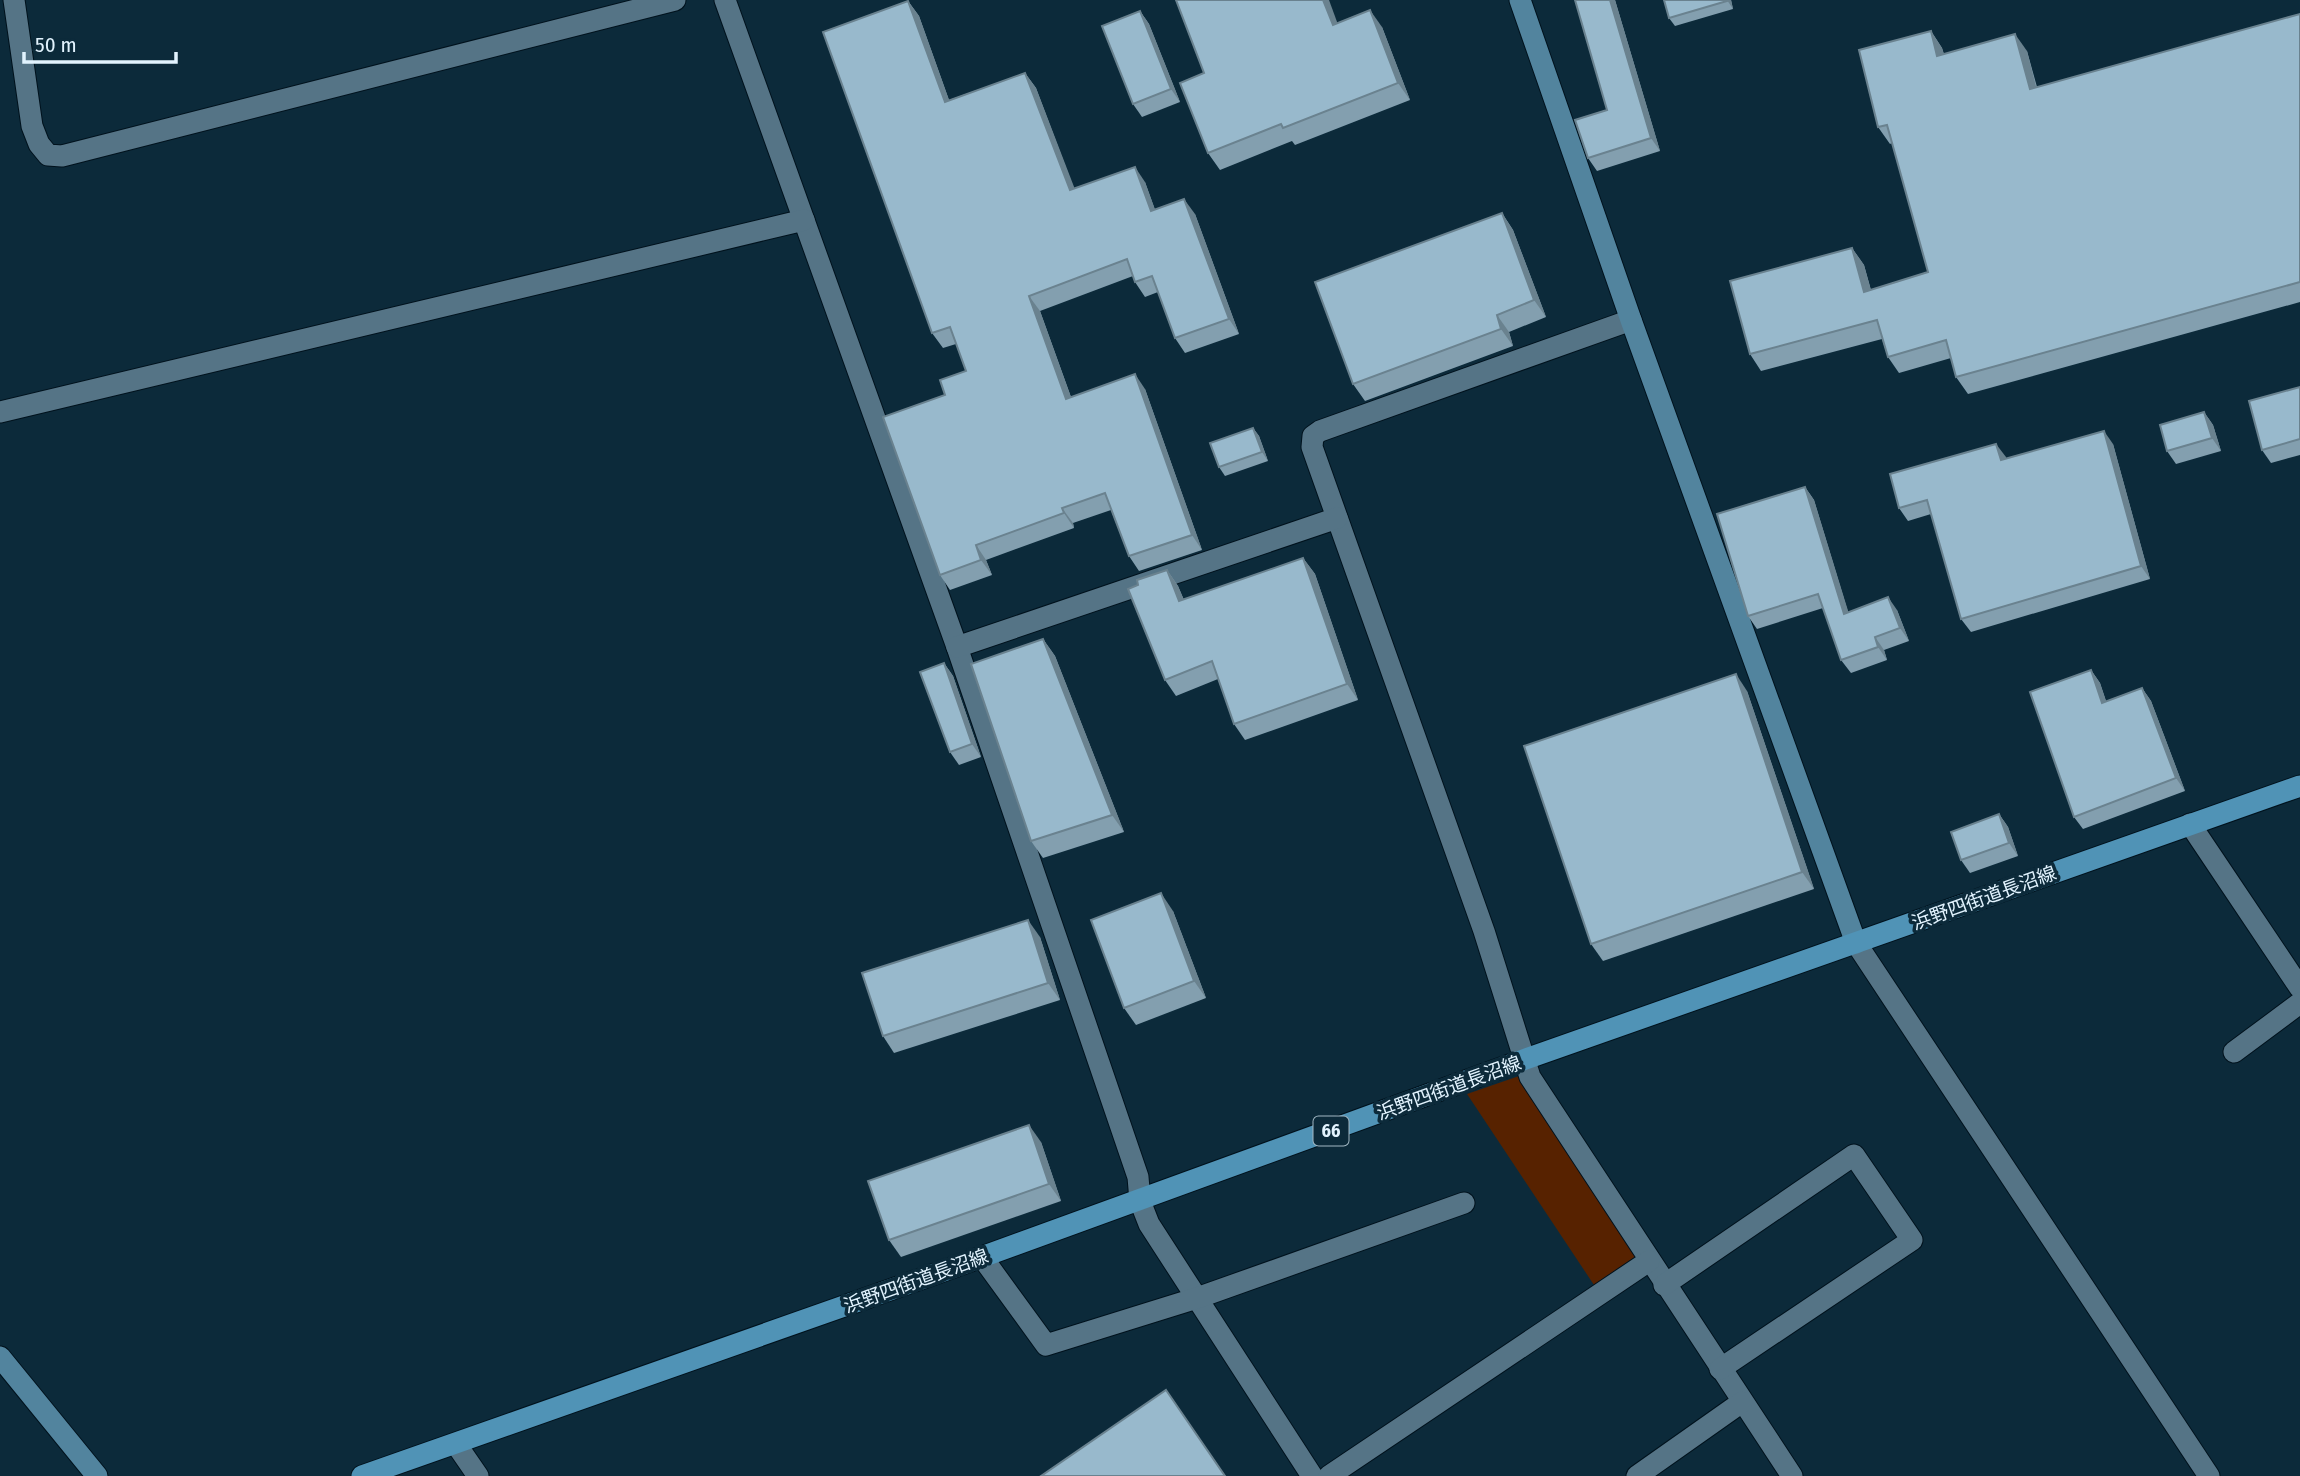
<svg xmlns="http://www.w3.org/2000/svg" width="2300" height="1476" viewBox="0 0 2300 1476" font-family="'Fira Sans Condensed','Noto Sans JP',sans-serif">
<rect width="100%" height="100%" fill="#0c2a3a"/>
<!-- green -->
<path fill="#572200" d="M1519 1076 1636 1256 1594 1285 1467 1094Z"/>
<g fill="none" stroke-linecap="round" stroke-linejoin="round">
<defs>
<g id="street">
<path d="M14 0 32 126 39 144 48 155 62 156 675 0"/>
<path d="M725 0 957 647 1138 1177 1140 1201 1149 1224 1312 1476"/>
<path d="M1631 320 1320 431 1313 436 1312 447 1484 931 1530 1077 1792 1476"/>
<path d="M0 412 804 220"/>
<path d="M957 647 1337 518"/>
<path d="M2190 824 2300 988"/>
<path d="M1856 943 2209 1476"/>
<path d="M2234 1052 2300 1003"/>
<path d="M982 1257 1046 1345 1197 1298 1464 1203"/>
<path d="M1664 1285 1854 1155 1912 1240 1720 1369"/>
<path d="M456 1444 478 1476"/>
<path d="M1329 1476 1649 1261"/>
<path d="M1637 1476 1742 1402"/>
</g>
<g id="secondary">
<path d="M1520 0 1631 320 1856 943"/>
<path d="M0 1357 97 1476"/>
</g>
<path id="primary" d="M362 1476 935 1274 1523 1060 2300 786"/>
</defs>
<!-- street casing -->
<use href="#street" stroke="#00121d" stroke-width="23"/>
<!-- secondary casing -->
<use href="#secondary" stroke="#00121d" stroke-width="23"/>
<!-- primary casing -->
<use href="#primary" stroke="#00121d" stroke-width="23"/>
<!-- street -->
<use href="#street" stroke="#557486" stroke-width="21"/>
<!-- secondary -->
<use href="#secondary" stroke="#52849e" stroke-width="21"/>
<!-- primary -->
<use href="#primary" stroke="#5093b6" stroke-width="21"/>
</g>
<!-- wall -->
<g fill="#839faf">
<path d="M1575 0H1615L1660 151 1597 171 1588 158 1607 110Z"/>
<path d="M1664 0H1731L1733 9 1675 26 1669 18Z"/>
<path d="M908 1 919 16 949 100 1025 73 1036 88 1074 189 1145 182 1155 210 1195 214 1239 334 1185 353 1175 338 1158 292 1145 297 1135 282 1133 276 1040 311 1071 397 1145 389 1202 550 1139 571 1129 556 1111 510 1073 523 1074 528 986 560 992 575 950 590 940 575 945 395 966 371 956 344 943 348 932 333Z"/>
<path d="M1140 11 1149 24 1180 102 1142 117 1133 104Z"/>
<path d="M2300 14V302L1968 394 1956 377 1951 358 1899 373 1888 357 1882 339 1761 371 1750 354 1852 248 1864 265 1871 290 1928 272 1892 143 1890 144 1878 127 1931 31 1942 48 1944 54 2027 51 2037 87Z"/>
<path d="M1337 23 1382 27 1410 100 1295 145 1292 141 1220 170 1208 153 1204 73Z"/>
<path d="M1502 213 1513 230 1546 317 1509 332 1513 346 1365 401 1353 384Z"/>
<path d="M2300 387V455L2271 463 2262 450Z"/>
<path d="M2204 412 2213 425 2221 451 2176 464 2167 451Z"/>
<path d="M1253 428 1259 436 1268 461 1225 476 1219 467Z"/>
<path d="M2113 444 2150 579 1971 632 1961 619 1931 514 1908 521 1899 508 2006 457V459Z"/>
<path d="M1805 487 1814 500 1848 612 1897 610 1909 641 1884 650 1887 660 1851 673 1841 660 1823 608 1757 629 1748 616Z"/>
<path d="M1303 558 1315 574 1358 700 1245 740 1234 724 1218 679 1176 696 1165 680 1138 585 1167 570 1178 586 1184 600Z"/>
<path d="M1043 639 1055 656 1124 832 1043 858 1031 841Z"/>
<path d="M944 663 953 676 981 757 959 765 950 752Z"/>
<path d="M2091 670 2100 683 2106 701 2142 688 2151 701 2185 791 2083 829 2074 817Z"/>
<path d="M1747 691 1814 889 1603 961 1591 944Z"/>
<path d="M1999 814 2008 827 2018 856 1970 873 1961 860Z"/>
<path d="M1173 911 1206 998 1136 1025 1124 1008Z"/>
<path d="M1040 937 1060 1000 894 1053 883 1036Z"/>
<path d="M1041 1142 1061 1201 901 1257 889 1240Z"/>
</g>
<!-- shaded-wall -->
<g fill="#6a828f">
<path d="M1323 0H1329L1344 41 1333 25Z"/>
<path d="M1610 0H1615L1660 151 1651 138Z"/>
<path d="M1727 0H1731L1733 9Z"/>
<path d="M908 1 919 16 955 117 945 102Z"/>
<path d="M1370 10 1382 27 1410 100 1398 83Z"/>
<path d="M1140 11 1149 24 1180 102 1171 89Z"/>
<path d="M1931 31 1942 48 1949 73 1937 56Z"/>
<path d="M2015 34 2027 51 2041 106 2030 89Z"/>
<path d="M1025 73 1036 88 1081 205 1070 190Z"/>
<path d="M1135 167 1145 182 1161 226 1151 211Z"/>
<path d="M1184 199 1195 214 1239 334 1229 319Z"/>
<path d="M1502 213 1513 230 1546 317 1534 300Z"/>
<path d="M1852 248 1864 265 1876 309 1864 292Z"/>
<path d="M1029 296 1040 311 1077 414 1066 399Z"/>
<path d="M1497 315 1509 332 1513 346 1501 329Z"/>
<path d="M1135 374 1145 389 1202 550 1192 535Z"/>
<path d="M2204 412 2213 425 2221 451 2212 438Z"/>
<path d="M1253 428 1259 436 1268 461 1262 452Z"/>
<path d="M2104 431 2113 444 2150 579 2141 566Z"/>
<path d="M1996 444 2006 457 2010 473 2001 460Z"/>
<path d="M1805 487 1814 500 1853 627 1844 614Z"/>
<path d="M1062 508 1073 523 1074 528 1064 513Z"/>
<path d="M976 545 986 560 992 575 981 560Z"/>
<path d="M1303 558 1315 574 1358 700 1347 684Z"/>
<path d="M1167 570 1178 586 1191 617 1179 601Z"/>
<path d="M1888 597 1897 610 1909 641 1900 628Z"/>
<path d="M1875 637 1884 650 1887 660 1878 647Z"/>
<path d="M1043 639 1055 656 1124 832 1112 815Z"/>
<path d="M944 663 953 676 981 757 972 744Z"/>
<path d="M2091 670 2100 683 2111 716 2102 703Z"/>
<path d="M1736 674 1747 691 1814 889 1802 872Z"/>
<path d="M2142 688 2151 701 2185 791 2176 778Z"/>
<path d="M1999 814 2008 827 2018 856 2009 843Z"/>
<path d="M1161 893 1173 911 1206 998 1194 981Z"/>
<path d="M1028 920 1040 937 1060 1000 1048 983Z"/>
<path d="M1029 1125 1041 1142 1061 1201 1049 1184Z"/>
</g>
<!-- building -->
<g fill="#98b9cc" stroke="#6a828f" stroke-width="2">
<path d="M1176 0H1323L1333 25 1370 10 1398 83 1283 128 1281 124 1208 153 1180 83 1204 73Z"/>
<path d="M1575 0H1610L1651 138 1588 158 1575 120 1607 110Z"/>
<path d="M1664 0H1727V1L1669 18Z"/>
<path d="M908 1 945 102 1025 73 1070 190 1135 167 1151 211 1184 199 1229 319 1175 338 1152 276 1135 282 1127 259 1029 296 1066 399 1135 374 1192 535 1129 556 1105 493 1062 508 1064 513 976 545 981 560 940 575 883 417 945 395 940 380 966 371 950 327 932 333 823 32Z"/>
<path d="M1140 11 1171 89 1133 104 1102 26Z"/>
<path d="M2300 14V282L1956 377 1946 340 1888 357 1877 320 1750 354 1730 281 1852 248 1864 292 1928 272 1887 125 1878 127 1859 50 1931 31 1937 56 2015 34 2030 89Z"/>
<path d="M1502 213 1534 300 1497 315 1501 329 1353 384 1315 282Z"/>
<path d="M2300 387V439L2262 450 2249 401Z"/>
<path d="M2204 412 2212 438 2167 451 2160 425Z"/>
<path d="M1253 428 1262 452 1219 467 1210 443Z"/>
<path d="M2104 431 2141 566 1961 619 1927 500 1899 508 1890 474 1996 444 2001 460Z"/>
<path d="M1805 487 1844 614 1888 597 1900 628 1875 637 1878 647 1841 660 1818 594 1748 616 1717 514Z"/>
<path d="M1303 558 1347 684 1234 724 1212 661 1165 680 1128 589 1138 585 1137 580 1167 570 1179 601Z"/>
<path d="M1043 639 1112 815 1031 841 971 664Z"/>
<path d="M944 663 972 744 950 752 920 672Z"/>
<path d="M2091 670 2102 703 2142 688 2176 778 2074 817 2030 692Z"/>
<path d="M1736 674 1802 872 1591 944 1524 746Z"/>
<path d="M1999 814 2009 843 1961 860 1951 832Z"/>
<path d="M1161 893 1194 981 1124 1008 1091 920Z"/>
<path d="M1028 920 1048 983 883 1036 862 973Z"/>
<path d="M1029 1125 1049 1184 889 1240 868 1181Z"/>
<path d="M1166 1390 1225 1476H1041Z"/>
</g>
<g text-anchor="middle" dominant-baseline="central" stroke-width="7" stroke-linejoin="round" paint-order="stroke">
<!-- shield labels -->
<rect fill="#0c2a3a" stroke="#a2b7c3" stroke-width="2" x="1313.5" y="1116.5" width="35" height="29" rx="5"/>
<g font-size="18" font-weight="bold" fill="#e2f3fe">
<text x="1331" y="1131">66</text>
</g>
<!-- street labels -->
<g font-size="19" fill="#e2f3fe" stroke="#0c2a3a">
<text transform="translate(1984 898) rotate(-20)">浜野四街道長沼線</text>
<text transform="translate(1449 1088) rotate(-20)">浜野四街道長沼線</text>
<text transform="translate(916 1281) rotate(-20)">浜野四街道長沼線</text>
</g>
</g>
<!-- scale -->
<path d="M24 52v10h152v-10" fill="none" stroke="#e2f3fe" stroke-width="3.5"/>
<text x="35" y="52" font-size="21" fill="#e2f3fe" stroke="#0c2a3a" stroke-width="5" paint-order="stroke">50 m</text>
</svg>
